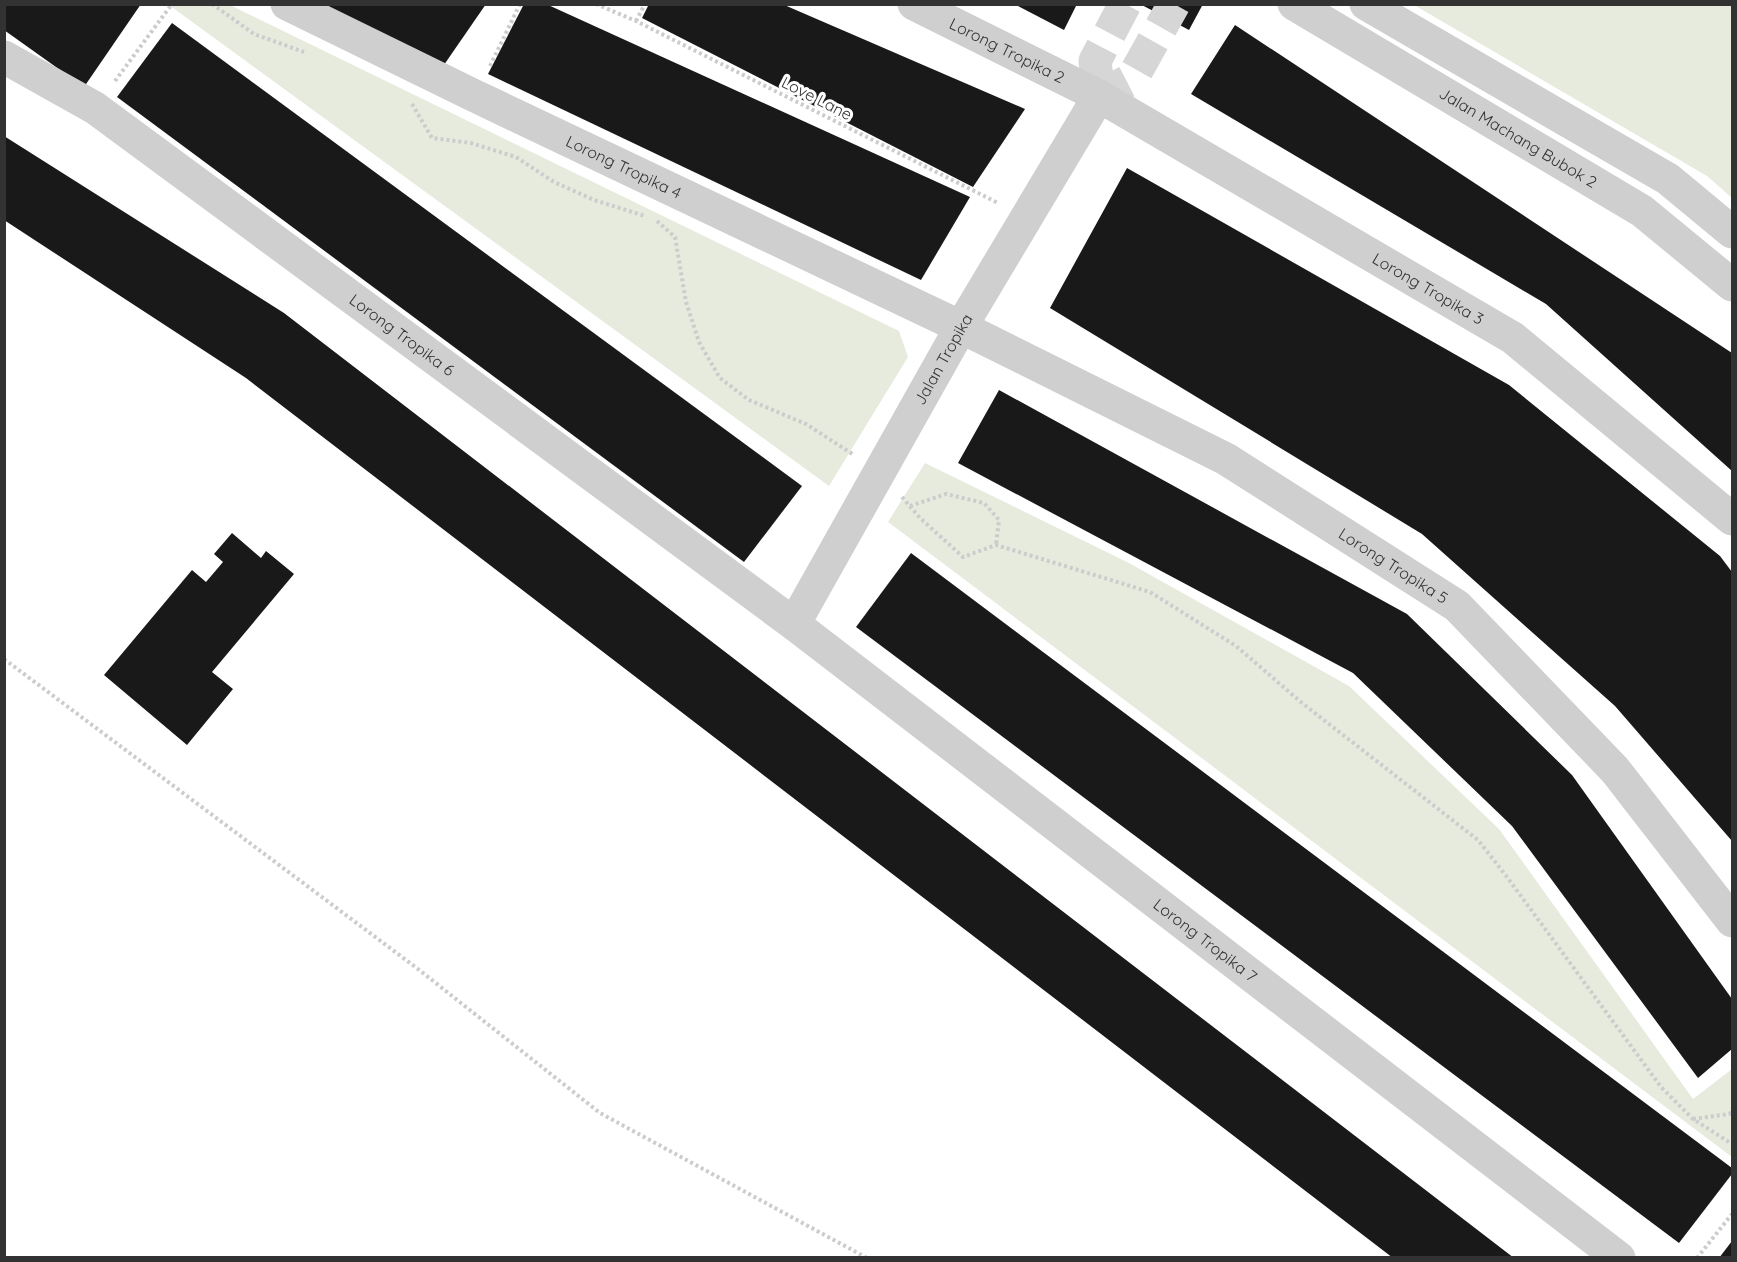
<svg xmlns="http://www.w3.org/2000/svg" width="1737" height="1262" viewBox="0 0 1737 1262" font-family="Quicksand,sans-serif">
<rect width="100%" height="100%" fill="#fff"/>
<!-- green -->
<g fill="#e7ebde">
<path d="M169 5H230L899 331 908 357 829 486Z"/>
<path d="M1414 5H1732V198L1707 176Z"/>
<path d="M925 463 1129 563 1349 686 1499 829 1693 1099 1732 1069V1157L888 522Z"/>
</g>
<!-- building -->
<g fill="#191919">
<path d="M4 4H141L84 87 4 30Z"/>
<path d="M307 4H486L437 75Z"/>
<path d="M524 4H546L970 197 921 280 488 74Z"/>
<path d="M649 4H782L1025 109 973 187 642 18Z"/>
<path d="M1014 4H1077L1064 30Z"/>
<path d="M1140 4H1203L1189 30Z"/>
<path d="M172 23 802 486 744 562 117 97Z"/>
<path d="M1235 25 1732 353V471L1546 304 1191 94Z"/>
<path d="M4 136 284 313 1514 1258H1393L246 378 4 220Z"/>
<path d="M1127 168 1509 385 1720 556 1732 572V841L1615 706 1422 534 1050 308Z"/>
<path d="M999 390 1407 614 1572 775 1732 999V1049L1698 1078 1512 826 1353 673 958 463Z"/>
<path d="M232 533 261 558 266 551 294 574 212 672 233 689 187 745 104 675 192 570 206 582 223 562 214 554Z"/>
<path d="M911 553 1732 1168V1174L1679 1243 856 627Z"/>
<path d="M1732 1241V1258H1719Z"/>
</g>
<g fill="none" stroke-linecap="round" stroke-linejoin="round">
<!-- minor-tunnel -->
<path stroke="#d6d6d6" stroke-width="33" stroke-dasharray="33 16" stroke-linecap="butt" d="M1125 4 1095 61 1099 96 1132 79 1174 4"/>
<!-- path -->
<g stroke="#ccc" stroke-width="4" stroke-dasharray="3 3" stroke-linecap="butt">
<path d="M212 4 254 34 304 52"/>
<path d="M596 4 636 21 998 203"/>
<path d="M636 21 645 4"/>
<path d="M490 66 520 4"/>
<path d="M115 81 172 4"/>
<path d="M412 104 432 138 471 143 516 157 554 182 594 200 645 216"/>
<path d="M657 221 675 237 686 302 699 342 720 378 749 400 806 424 854 455"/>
<path d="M902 497 920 518 963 557 996 545 1150 592 1236 646 1302 703 1478 840 1507 877 1661 1087 1693 1119 1732 1144"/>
<path d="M910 506 946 494 984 503 999 520 996 545"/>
<path d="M4 659 418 969 600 1113 867 1258"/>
<path d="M1693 1119 1729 1114 1732 1112"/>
<path d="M1697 1258 1732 1214"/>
</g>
<!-- minor -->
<g stroke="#cfcfcf" stroke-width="33">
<path id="s1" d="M287 4 475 96 961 327 1226 459 1457 606 1615 770 1732 921"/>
<path id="s2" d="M914 4 1099 96 1513 338 1732 519"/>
<path id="s3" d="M1294 4 1642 211 1732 285"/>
<path d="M1366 4 1668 179 1732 232"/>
<path id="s4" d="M4 57 95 108 794 624 1619 1258"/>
<path id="s5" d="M794 624 961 327 1099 96"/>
</g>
</g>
<g text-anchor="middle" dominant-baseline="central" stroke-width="6" stroke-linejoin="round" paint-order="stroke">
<!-- street labels -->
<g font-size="16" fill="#323232" stroke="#fff">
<text stroke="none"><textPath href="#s2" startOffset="104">Lorong Tropika 2</textPath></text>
<text transform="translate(817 98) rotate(27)">Love Lane</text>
<text stroke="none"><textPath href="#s3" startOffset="261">Jalan Machang Bubok 2</textPath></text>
<text stroke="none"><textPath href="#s1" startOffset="374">Lorong Tropika 4</textPath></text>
<text stroke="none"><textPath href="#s2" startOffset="588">Lorong Tropika 3</textPath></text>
<text stroke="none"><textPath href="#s4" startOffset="486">Lorong Tropika 6</textPath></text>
<text stroke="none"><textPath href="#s5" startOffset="304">Jalan Tropika</textPath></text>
<text stroke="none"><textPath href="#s1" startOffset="1242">Lorong Tropika 5</textPath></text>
<text stroke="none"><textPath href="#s4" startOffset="1492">Lorong Tropika 7</textPath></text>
</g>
</g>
<!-- border -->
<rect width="1737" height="1262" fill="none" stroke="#323232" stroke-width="12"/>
</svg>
